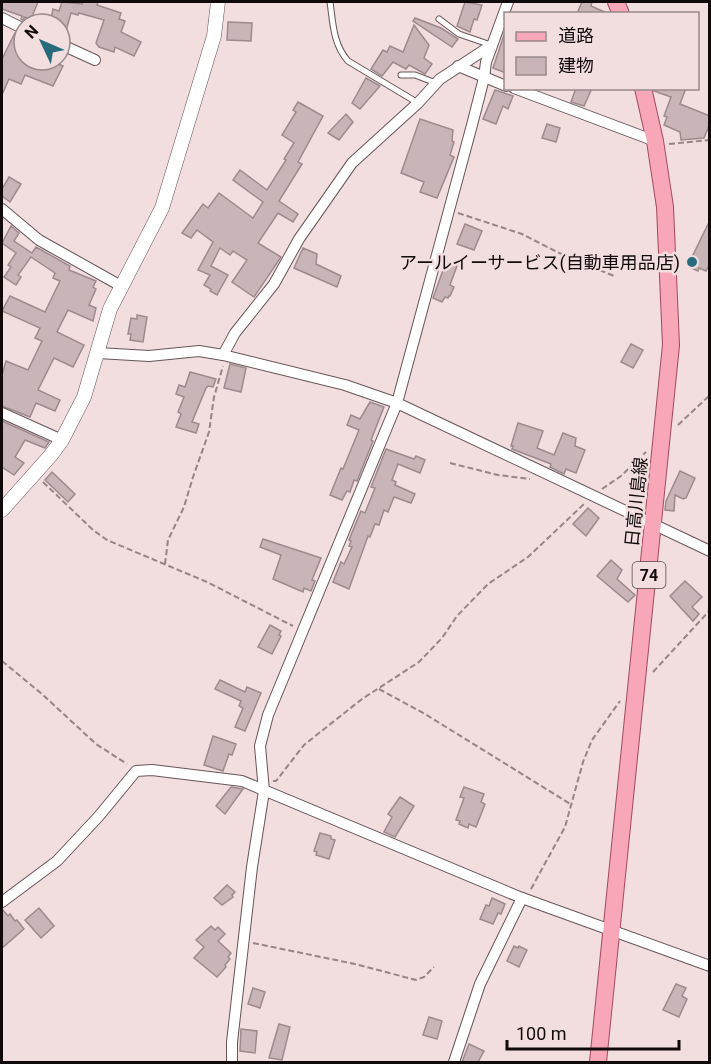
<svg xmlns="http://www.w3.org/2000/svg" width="711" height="1064" viewBox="0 0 711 1064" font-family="Roboto,'Noto Sans JP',sans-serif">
<rect width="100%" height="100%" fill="#f2dddf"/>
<!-- building -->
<g fill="#c9b5b8" stroke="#9d8a8c" stroke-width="1.5">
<path d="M2 2H38L31 19 24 17V21L21 19 22 16 2 9Z"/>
<path d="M62 2 82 4 83 2H98L97 5 121 13 119 19 125 21 121 32 141 42 134 56 115 47 114 52 99 47 96 43 104 20 79 13 78 15 71 13 64 38 60 37V24H50L53 9 59 11Z"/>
<path d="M465 2 482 5 477 20 474 19 470 32 457 26Z"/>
<path d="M582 2H592L591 6 609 14H581V12L578 11Z"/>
<path d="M415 18 441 28 458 39 452 47 413 21Z"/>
<path d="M228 22 252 23 251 41 227 40Z"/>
<path d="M414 25 429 45 424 58 432 64 425 74 409 65 406 69 393 62 382 76 371 69 383 50 387 52 390 46 403 52Z"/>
<path d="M15 33 24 36V60H49L63 66 53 86 25 75 21 84 9 79 2 95V59Z"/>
<path d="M504 35H506V73L493 68Z"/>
<path d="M366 78 380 86 360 109 352 103Z"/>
<path d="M576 88H592L584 106 571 102Z"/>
<path d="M654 88H686L680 104 710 116V123L704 138 681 140 680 132 664 125 667 117 664 116 671 97 654 91Z"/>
<path d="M495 90 513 96 508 109 503 106 496 124 483 119Z"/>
<path d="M298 102 323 116 298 162 302 164 279 201 298 214 293 222 278 213 258 243 281 257 254 297 232 282 247 260 233 251 230 255 220 248 211 266 228 275 217 295 210 291 211 289 204 285 210 275 198 270 213 242 197 230 191 238 182 233 203 204 208 208 219 193 253 218 263 202 233 180 240 170 267 190 286 160 284 159 294 143 282 135 296 112 293 110Z"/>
<path d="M346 114 353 122 339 140 328 133Z"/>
<path d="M420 119 453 130 452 141 454 142 450 155 454 157 437 198 420 192 424 182 401 173Z"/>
<path d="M547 124 560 128 556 142 542 138Z"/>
<path d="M9 177 21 184 10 202 2 196V189Z"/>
<path d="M710 220V263L706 271 699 268 698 271 689 267 694 257H692Z"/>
<path d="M465 224 482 231 474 250 457 244Z"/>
<path d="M11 226 19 233 14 241 32 253 36 247 70 266 69 270 96 281 93 287 96 289 89 305 96 308 93 321 68 310 57 332 84 345 73 367 54 358 38 390 60 400 55 411 36 403 30 417 2 406V375L6 361 28 370 42 341 35 338 40 328 2 311 10 296 45 312 60 281 53 278 55 273 31 257 18 275 21 277 16 285 4 277 11 267 8 265 16 253 2 243Z"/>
<path d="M303 248 317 254 316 264 341 276 337 287 294 268Z"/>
<path d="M446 262 457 266 450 285 454 287 450 296H449L448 298 445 297 442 302 433 298Z"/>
<path d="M137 315 147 317 143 342 130 340 131 334H128L131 318 137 319Z"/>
<path d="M631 344 643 350 633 368 621 362Z"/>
<path d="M230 364 246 368 241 392 224 388Z"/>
<path d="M190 372 216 379 213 387 208 386 206 388 192 422 199 424 196 433 176 427 181 414 178 412 184 397 176 394 179 385 185 387Z"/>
<path d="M370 402 384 407 371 440 373 441 357 481 354 480 350 492 347 491 342 500 330 495 341 468 343 469 359 430 347 425 351 415 360 419Z"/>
<path d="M2 421 49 442 45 448 25 440 15 457 24 463 14 475 2 467Z"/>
<path d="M518 423 543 431 537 448 554 455 563 433 576 438 575 446 585 450 576 473 566 469 564 474 550 467 551 464 512 449 513 446H511Z"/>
<path d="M386 449 414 459 416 456 425 460 420 473 398 464 392 480 396 482 395 485 415 494 411 503 394 497 388 512 384 510 379 525 375 524 370 537 368 536 349 589 333 582 341 562 344 564 352 547 349 546 351 541 349 540 361 511 365 513 375 488 371 487Z"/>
<path d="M680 471 695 478 686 498 683 499 675 495 674 511 665 510 666 501Z"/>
<path d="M52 472 75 494 68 502 45 480Z"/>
<path d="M588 508 599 518 586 536 573 524Z"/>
<path d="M263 539 321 558 312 580 315 581 311 591 304 588 303 592 273 579 281 555 260 547Z"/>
<path d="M611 560 622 570 617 579 635 595 628 602 597 576Z"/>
<path d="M685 581 702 597 692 607 699 614 693 621 670 596Z"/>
<path d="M270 625 281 631 279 635 281 636 272 654 258 647Z"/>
<path d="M220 680 245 692 247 687 261 693 245 731 235 727 243 708 239 706 241 701 215 689Z"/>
<path d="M213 736 236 744 232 755 229 754 223 771 204 765Z"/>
<path d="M231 787 243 789 225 814 216 806Z"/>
<path d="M464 787 484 794 481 802 485 804 476 827 469 824 468 828 459 824 460 821 456 820 464 798 460 797Z"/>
<path d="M400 797 414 806 395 837 384 832 392 817 388 814Z"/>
<path d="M320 833 331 836V839L335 840 329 859 316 855 317 852 314 851Z"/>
<path d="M227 885 235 892 232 895 233 897 222 905 214 898Z"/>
<path d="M492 898 505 904 501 914 498 913 493 924 480 919 486 905 489 906Z"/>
<path d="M39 908 54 926 41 938 25 920Z"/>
<path d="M2 909 8 916 10 914 15 921 17 920 24 929 2 948Z"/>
<path d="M211 926 215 930 218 927 225 934 218 941 231 953 228 957 230 959 225 965 226 967 217 977 194 958 204 947 196 940Z"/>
<path d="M514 946 518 948 519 946 527 950 519 967 507 961Z"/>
<path d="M676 984 686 988 682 996 687 999 679 1017 663 1010Z"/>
<path d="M253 988 265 992 260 1008 248 1004Z"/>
<path d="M429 1017 442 1021 437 1039 423 1035Z"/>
<path d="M279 1024 290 1027 282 1060 269 1058Z"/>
<path d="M241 1029 257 1031 255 1053 240 1051Z"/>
<path d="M469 1044 484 1051 478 1062H462Z"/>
</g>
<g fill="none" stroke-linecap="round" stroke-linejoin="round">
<defs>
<g id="service">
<path d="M330 2C333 23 333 44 348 61L418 103"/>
<path d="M439 19 459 34 491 45"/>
<path d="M401 75H415L436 83"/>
</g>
<g id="minor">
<path d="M2 18 24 29"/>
<path d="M60 44 95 60"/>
<path d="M458 66 506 86"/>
<path d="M514 88 655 141"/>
<path d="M2 209 39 240 121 286"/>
<path d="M98 353 149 356 199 351 223 355 345 385 397 403 710 551"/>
<path d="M223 355 235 333 274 284 299 239 352 163 418 103 440 79 492 45"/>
<path d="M2 413 62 440"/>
<path d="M2 902 57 861 99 816 136 771 152 770 242 781 522 898 710 966"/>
<path d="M232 1062V1042L252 867 264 791 260 746 268 715 397 403 472 125 484 78 486 62 508 2"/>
<path d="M454 1062 480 984 522 898"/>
</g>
<path id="tertiary" d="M2 510 51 455 62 440 84 397 110 309 162 208 214 36 218 2"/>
<g id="primary">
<path d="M616 2 621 14"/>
<path d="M598 1062 671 345 665 207 655 141 643 88"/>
</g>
</defs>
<!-- service casing -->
<use href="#service" stroke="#675658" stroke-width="7"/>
<!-- minor casing -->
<use href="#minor" stroke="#675658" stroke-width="12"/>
<!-- tertiary casing -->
<use href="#tertiary" stroke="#675658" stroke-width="15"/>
<!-- primary casing -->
<use href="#primary" stroke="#a34a5d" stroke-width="18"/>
<!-- path -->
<g stroke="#948587" stroke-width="2" stroke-dasharray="6 3" stroke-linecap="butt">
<path d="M669 144 710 140"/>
<path d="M458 213 522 234 557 252 614 276"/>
<path d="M678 425 710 395"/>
<path d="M450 463 498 475 530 479"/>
<path d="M43 482 93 530 107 540 207 582 293 626"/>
<path d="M602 489 621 476 646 452"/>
<path d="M165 564 168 540 184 507 193 477 209 432 214 397 223 366"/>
<path d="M2 661 42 694 96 744 127 764"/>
<path d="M653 672 710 610"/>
<path d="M379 689 425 714 572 805"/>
<path d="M273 781H276L304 745 362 699 419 662 442 638 457 616 488 584 528 557 584 504"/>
<path d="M531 889 565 827 583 762 592 740 620 701"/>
<path d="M253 943 355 964 416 980 424 977 434 967"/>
</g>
<!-- service -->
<use href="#service" stroke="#fff" stroke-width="5"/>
<!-- minor -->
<use href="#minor" stroke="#fff" stroke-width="10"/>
<!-- tertiary -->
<use href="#tertiary" stroke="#fff" stroke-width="14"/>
<!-- primary -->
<use href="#primary" stroke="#f7a7b8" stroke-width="16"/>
</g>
<!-- markers -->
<circle fill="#286b7d" stroke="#f2dddf" stroke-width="2" cx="692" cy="262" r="6"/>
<g text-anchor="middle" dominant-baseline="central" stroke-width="5" stroke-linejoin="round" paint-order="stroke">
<!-- shield labels -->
<rect fill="#f2dddf" stroke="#54494b" stroke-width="1.5" x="632.5" y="562" width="33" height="26" rx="4.5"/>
<g font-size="16" font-weight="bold" fill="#100a0b">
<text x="649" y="575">74</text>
</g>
<!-- poi labels -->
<g font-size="18" fill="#100a0b" stroke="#f2dddf" text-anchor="end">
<text x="680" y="262">アールイーサービス(自動車用品店)</text>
</g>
<!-- street labels -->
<g font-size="18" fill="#100a0b" stroke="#f2dddf">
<text transform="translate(636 502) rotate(-84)">日高川島線</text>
</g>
</g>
<!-- border -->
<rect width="711" height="1064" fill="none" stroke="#100a0b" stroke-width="6"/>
<!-- legend -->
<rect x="504" y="12" width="195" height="78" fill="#f2dddf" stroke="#98898a" stroke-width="1.5"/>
<rect x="516" y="32" width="30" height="9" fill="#f7a7b8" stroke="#98898a" stroke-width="1.5"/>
<text x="558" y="42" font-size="18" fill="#100a0b">道路</text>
<rect x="516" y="57" width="30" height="18" fill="#c9b5b8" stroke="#98898a" stroke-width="1.5"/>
<text x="558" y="72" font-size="18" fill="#100a0b">建物</text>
<!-- north arrow -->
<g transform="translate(42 42) rotate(314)"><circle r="28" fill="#f2dddf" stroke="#98898a" stroke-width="1.5"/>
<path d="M0-4.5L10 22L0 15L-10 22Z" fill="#286b7d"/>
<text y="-9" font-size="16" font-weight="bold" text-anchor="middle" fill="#100a0b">N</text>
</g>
<!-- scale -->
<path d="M507 1040v9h172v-9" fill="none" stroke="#100a0b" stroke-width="3"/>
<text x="516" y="1040" font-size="18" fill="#100a0b" stroke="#f2dddf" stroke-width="4.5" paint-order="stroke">100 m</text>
</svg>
